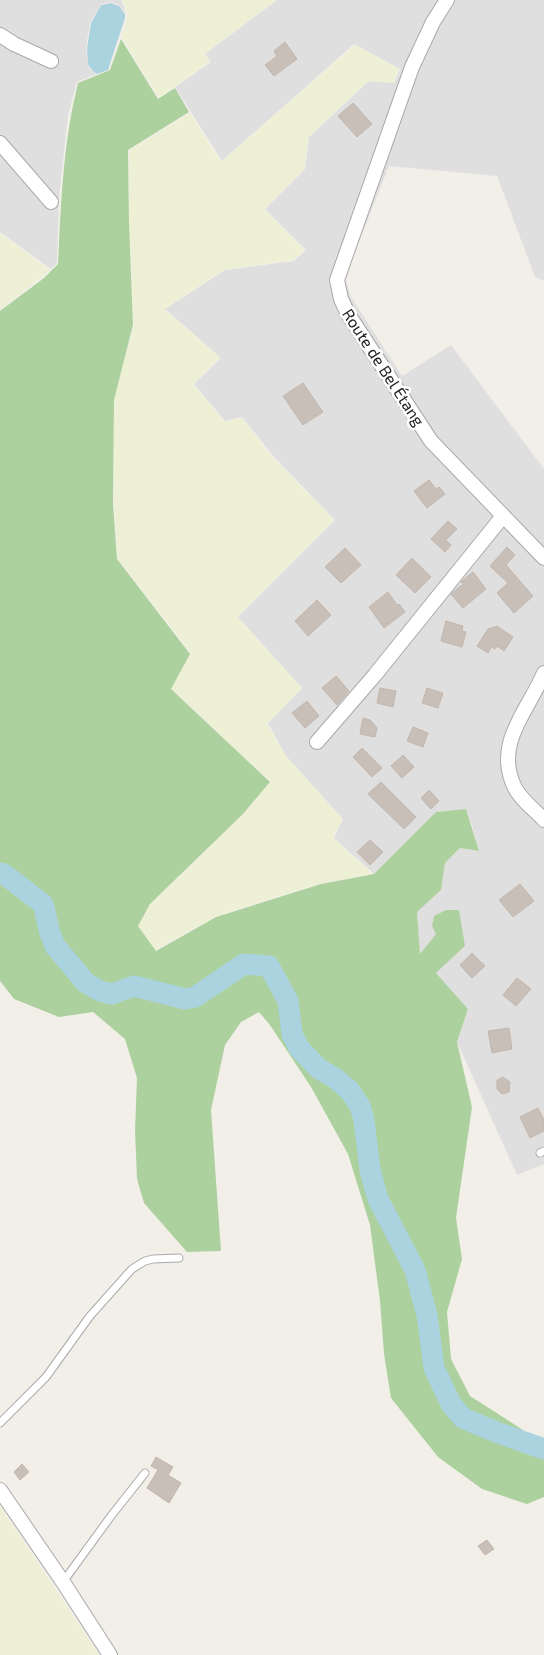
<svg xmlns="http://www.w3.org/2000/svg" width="544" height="1655" viewBox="0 0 544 1655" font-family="'Exo 2',sans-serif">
<rect width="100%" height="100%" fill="#f2efe9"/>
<!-- residential -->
<g fill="#e0dfdf">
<path d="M0 0H121L126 13 119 5 111 2 101 4 90 23 86 47 88 64 90 69 97 74 77 82 68 115 59 197 57 263 51 269 0 232Z"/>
<path d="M277 0H544V281L535 277 497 176 389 166 345 277 351 297 402 376 451 345 544 469V1164L517 1175 457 1042 468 1009 436 973 465 946 436 934 420 955 417 912 441 890 445 863 460 848 479 851 474 832 466 809 436 812 374 874 334 838 343 819 286 756 268 723 302 688 238 617 335 520 274 457 242 417 225 421 194 384 221 358 165 309 225 270 294 261 306 250 265 209 305 169 309 137 369 81 394 83 400 69 354 44 222 161 175 87 211 62 205 54Z"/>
</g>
<!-- farmland -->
<g fill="#eef0d5">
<path d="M122 0H276L204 54 210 61 159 98 122 38 128 15Z"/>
<path d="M355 45 399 69 394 83 368 81 308 137 304 169 264 209 304 250 294 260 225 269 164 309 220 358 193 384 225 422 242 418 273 458 334 520 237 617 302 688 267 724 286 756 342 819 333 838 373 874 321 883 216 916 155 950 138 926 150 905 244 814 271 782 171 688 191 653 118 559 114 504V399L134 325 129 223V151L190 113 221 162Z"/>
<path d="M0 233 50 270 0 310Z"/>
<path d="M0 1506 99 1655H0Z"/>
</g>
<!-- forest -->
<path fill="#add19e" d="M121 39 158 99 175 88 189 112 128 150 129 223 133 325 114 400 113 504 117 559 190 654 171 689 270 782 243 814 150 904 138 926 156 951 216 917 321 884 374 874 436 812 466 809 479 851 460 848 445 863 441 890 417 912 420 954 436 934 432 926 434 916 446 910H459L465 946 436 973 468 1009 457 1042 472 1107 456 1218 462 1259 447 1312 451 1359 470 1396 520 1428 544 1448V1497L527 1504 482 1489 438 1457 391 1398 384 1354 380 1301 370 1225 348 1154 311 1087 270 1025 259 1012 241 1022 225 1045 211 1110 221 1251 187 1252 144 1203 137 1179 135 1130 137 1078 125 1039 93 1012 59 1017 14 999 0 981V311L44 278 58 264C61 203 63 142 78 83L110 70Z"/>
<!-- water -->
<path fill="#aad3df" d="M111 3 119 6 125 14V18L108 70 97 74 91 69 88 64 87 48 91 23 101 5Z"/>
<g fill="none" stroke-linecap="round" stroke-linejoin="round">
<!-- river -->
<path stroke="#aad3df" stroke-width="21" d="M0 873 4 874 43 904 50 933 55 946 86 983 100 991 112 994 134 986 185 999 195 997 244 964 269 966 288 1001 292 1034 299 1048 318 1068 335 1078 350 1091 360 1106 364 1120 370 1170 378 1199 415 1270 427 1315 434 1368 451 1404 463 1418 496 1432 544 1449"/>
</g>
<!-- building -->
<g fill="#c7bfb8" stroke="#c4b6ab">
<path d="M285 42 297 59 274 76 265 65 277 56 274 51Z"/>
<path d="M353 103 372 124 357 137 338 116Z"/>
<path d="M303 383 323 412 303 425 283 396Z"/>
<path d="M429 480 436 489 439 487 445 494 427 508 414 491Z"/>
<path d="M448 521 457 529 446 540 451 545 445 552 431 539Z"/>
<path d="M507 547 515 555 506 565 533 596 514 613 497 593 508 583 490 566Z"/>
<path d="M345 548 361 565 341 583 325 567Z"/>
<path d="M412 558 431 577 415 593 396 575Z"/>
<path d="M473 572 486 589 463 608 451 594 463 584 461 582Z"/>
<path d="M388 592 397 605 399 604 405 612 384 628 369 607Z"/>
<path d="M317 600 331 615 308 636 295 621Z"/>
<path d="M446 621 463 626 462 631 466 632 462 647 441 641Z"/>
<path d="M497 626 513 637 504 651 497 646 495 649 491 647 488 653 477 646 488 629Z"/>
<path d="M336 676 349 691 337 705 322 688Z"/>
<path d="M380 688 396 691 393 707 377 703Z"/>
<path d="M427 688 443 693 438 708 422 703Z"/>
<path d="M307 701 319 716 305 728 292 713Z"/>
<path d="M363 718 370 720 377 728 375 737 360 734Z"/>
<path d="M413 727 428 733 423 747 407 741Z"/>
<path d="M362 748 382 768 372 777 353 757Z"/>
<path d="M403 755 414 767 402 778 391 766Z"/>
<path d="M381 782 416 817 404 829 368 794Z"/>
<path d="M429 790 439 801 431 809 421 798Z"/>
<path d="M370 840 383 852 370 865 357 852Z"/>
<path d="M520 884 534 901 513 917 499 900Z"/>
<path d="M472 953 485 966 472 978 460 965Z"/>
<path d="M517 978 531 989 516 1006 503 995Z"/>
<path d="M509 1028 512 1049 492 1053 488 1031Z"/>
<path d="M503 1077 510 1082 509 1092 502 1094 497 1089V1080Z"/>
<path d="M538 1108 544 1120V1131L530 1138 520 1117Z"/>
<path d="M156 1457 173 1467 168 1475 181 1483 169 1503 147 1488 158 1470 151 1466Z"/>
<path d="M22 1464 29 1472 20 1480 14 1472Z"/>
<path d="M487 1540 494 1549 485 1555 478 1546Z"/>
</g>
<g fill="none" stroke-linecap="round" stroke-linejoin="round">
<defs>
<g id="service">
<path d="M540 1153 544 1151"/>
<path d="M0 1423 46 1377 90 1316 132 1269 145 1261 153 1259 179 1258"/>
<path d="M63 1582 111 1516 145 1473"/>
</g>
<g id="minor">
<path d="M447 0 433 22 412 67 337 280 341 299 348 314 431 441 544 558"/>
<path d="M0 35 14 44 51 61"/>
<path d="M0 143 51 202"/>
<path d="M544 673C528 711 493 744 515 788 521 800 535 810 544 820"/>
<path d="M317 742 374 676 503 516"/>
<path d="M0 1490 63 1582 110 1655"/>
</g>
</defs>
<!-- service casing -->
<use href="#service" stroke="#a9a9a9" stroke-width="9"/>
<!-- minor casing -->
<use href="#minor" stroke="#a9a9a9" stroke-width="16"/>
<!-- service -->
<use href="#service" stroke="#fff" stroke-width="7"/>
<!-- minor -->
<use href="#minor" stroke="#fff" stroke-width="14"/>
</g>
<g text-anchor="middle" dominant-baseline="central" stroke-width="5" stroke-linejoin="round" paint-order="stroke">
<!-- street labels -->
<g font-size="16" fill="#222" stroke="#fff">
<text transform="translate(384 367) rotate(57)">Route de Bel Étang</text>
</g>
</g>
</svg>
